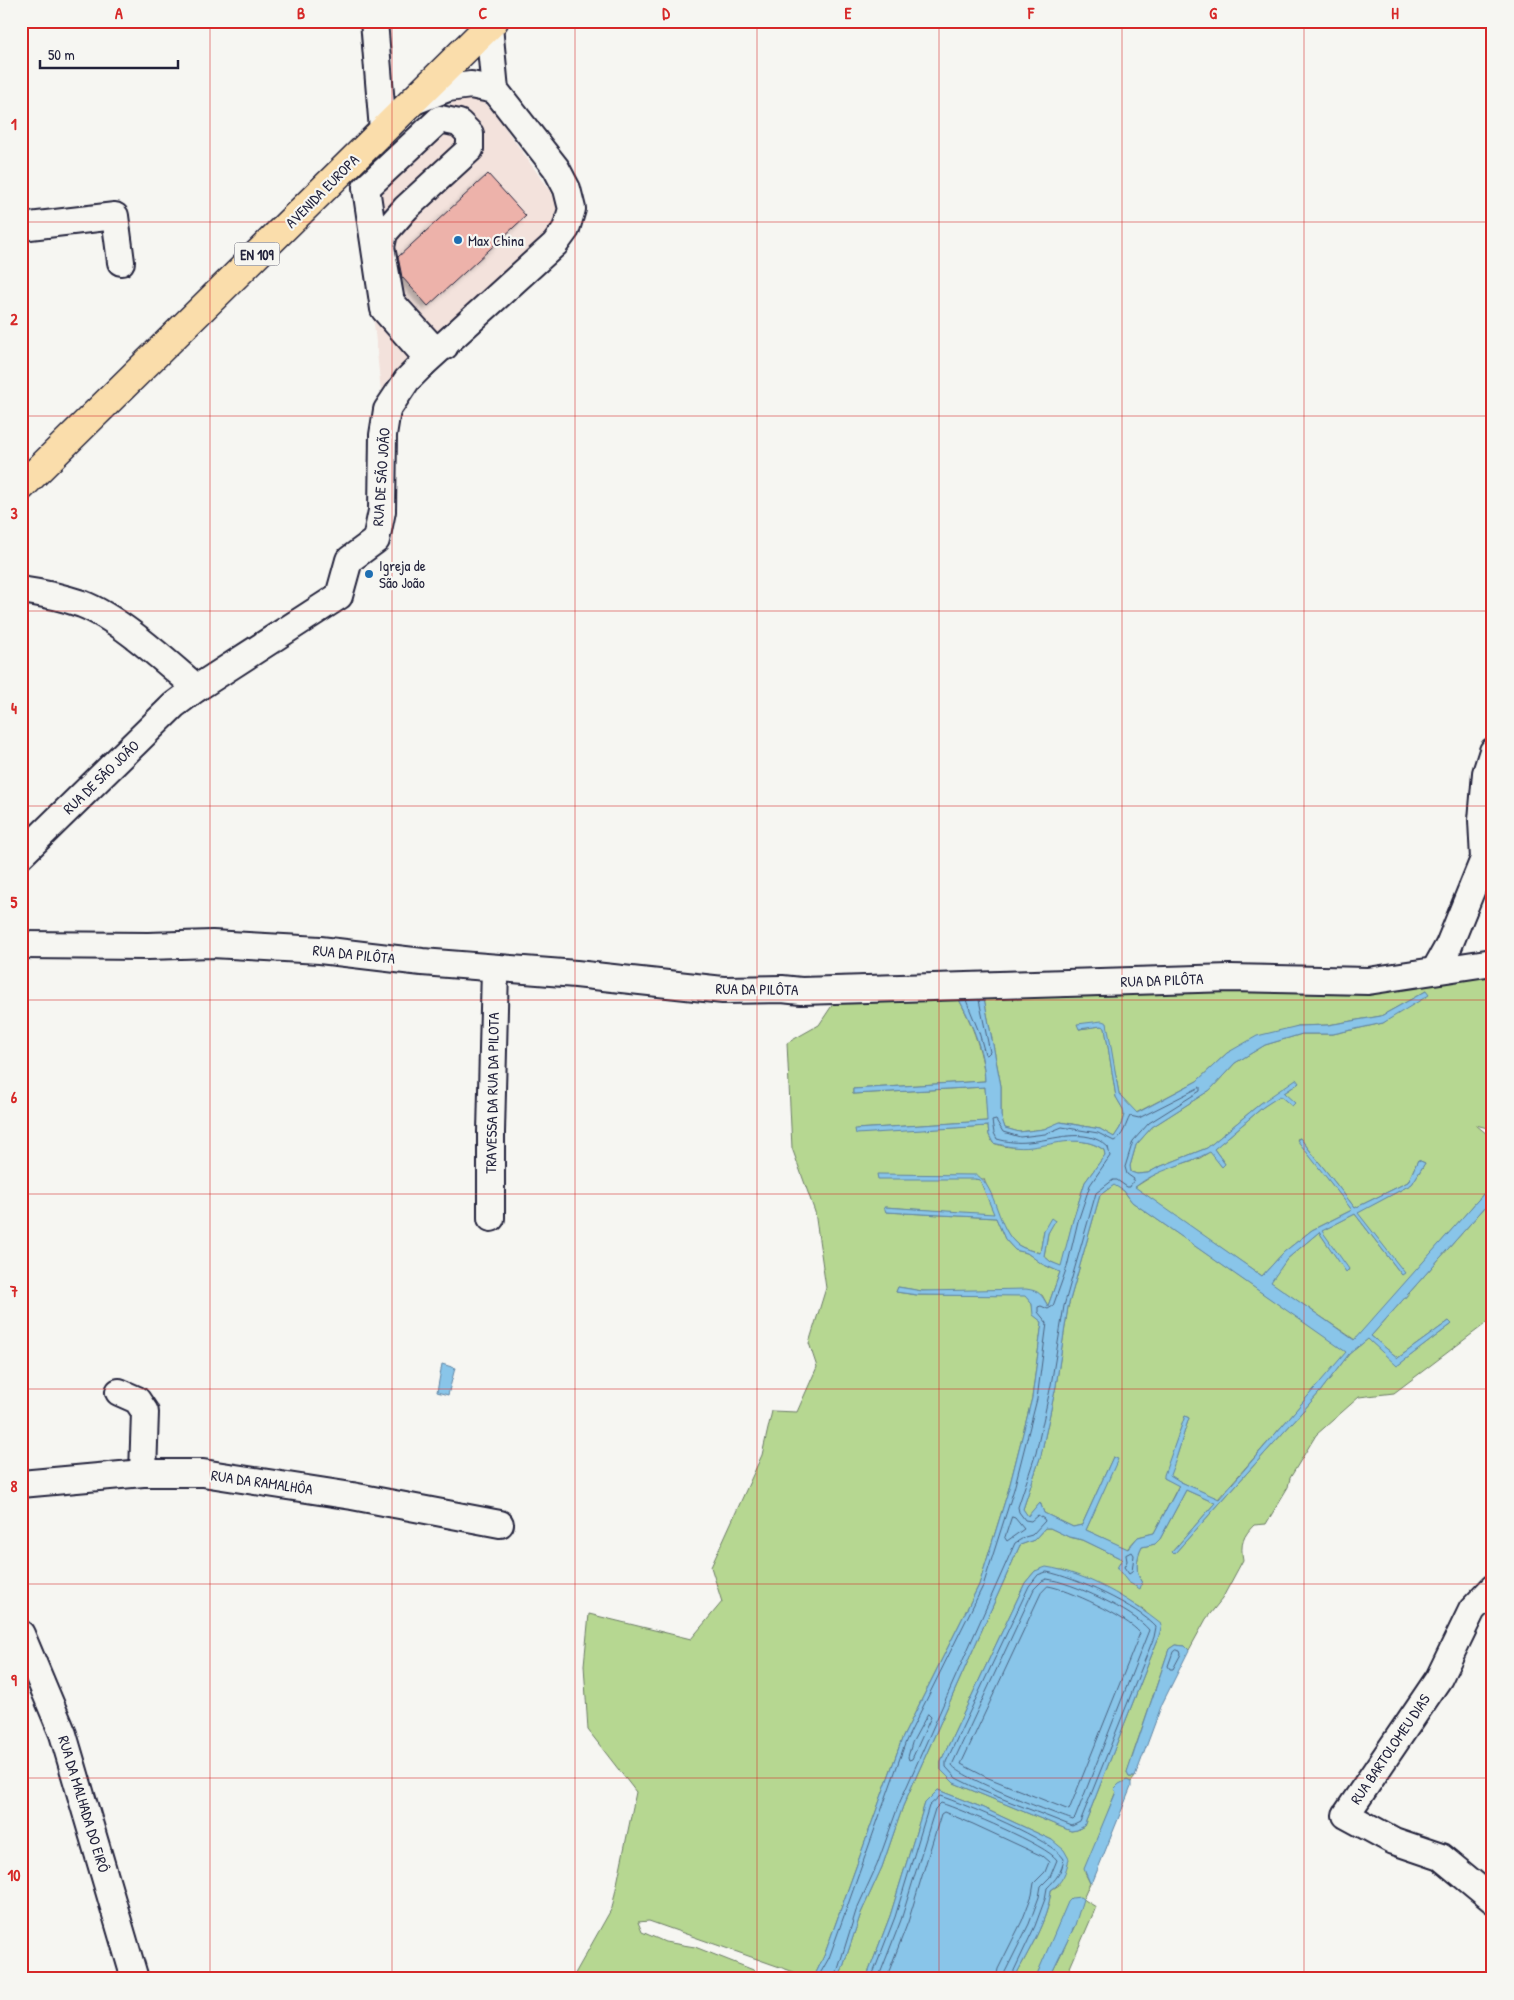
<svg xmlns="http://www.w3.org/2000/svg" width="1514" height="2000" viewBox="0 0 1514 2000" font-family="'Patrick Hand',sans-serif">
<defs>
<filter id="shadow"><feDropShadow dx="-4.5" dy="4.5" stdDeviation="2.5" flood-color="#0004"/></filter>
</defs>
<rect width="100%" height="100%" fill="#f6f6f2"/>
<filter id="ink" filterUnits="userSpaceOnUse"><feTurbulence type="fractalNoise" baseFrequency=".02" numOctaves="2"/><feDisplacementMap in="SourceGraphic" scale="10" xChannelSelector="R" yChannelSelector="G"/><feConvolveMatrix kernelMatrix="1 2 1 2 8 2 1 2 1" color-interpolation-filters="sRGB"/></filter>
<g filter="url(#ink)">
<!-- built -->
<path fill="#f3e2dc" d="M467 99H478L487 105 496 115 551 192 556 202 558 213 555 222 541 240 381 391 360 187 439 112 457 100Z"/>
<!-- green -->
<g fill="#b6d791" stroke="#6c7c66" fill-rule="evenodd">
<path d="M1493 973V1127L1491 1129 1476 1125 1493 1139V1183L1355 1340 1270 1282 1287 1259 1319 1232 1346 1271 1349 1270 1321 1231 1355 1214 1402 1275 1404 1273 1357 1213 1412 1184 1425 1163 1418 1160 1408 1182 1355 1208 1300 1138 1297 1139 1352 1210 1312 1230 1284 1252 1262 1276 1137 1190 1135 1187 1162 1170 1200 1158 1211 1151 1222 1167 1225 1164 1214 1149 1263 1107 1280 1095 1292 1106 1284 1093 1299 1083 1261 1103 1207 1148 1159 1167 1148 1173 1137 1174 1131 1172 1130 1166 1136 1145 1152 1127 1210 1090 1235 1063 1265 1045 1302 1034H1333L1383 1023 1426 991 1381 1016 1328 1025 1298 1026 1227 1053 1197 1081 1136 1113 1119 1094 1106 1023 1079 1029 1101 1026 1105 1027 1116 1097 1123 1109 1124 1115 1120 1128 1114 1137 1100 1129 1061 1122 1044 1129 1019 1132 1005 1128 1001 1117V1086L983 993Z"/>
<path d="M954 991C970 1018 983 1050 985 1081L853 1089V1094L985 1087 988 1121 856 1129V1133L988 1126 989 1135 993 1143C999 1145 1006 1147 1012 1147 1042 1147 1077 1131 1104 1150L1105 1155 1085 1182 1073 1220 1062 1267 1051 1262 1044 1256 1048 1233 1055 1220 1044 1230 1040 1253C1033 1251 1024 1249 1018 1245 1002 1233 991 1197 984 1179H975L980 1180 995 1215 885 1207 886 1212 996 1218 1005 1239 1015 1250 1027 1253 1042 1264 1060 1272 1048 1306 1042 1295 922 1291 898 1287 896 1292 917 1295H1025L1032 1304 1034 1315 1042 1322 1032 1398 1009 1488 979 1585 902 1739 824 1956 816 1973 811 1978 649 1921 638 1922 642 1932 665 1942 695 1947 761 1973 788 1975 801 1979H572L612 1908 636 1792 588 1730 584 1665 589 1614 691 1639 722 1602 711 1567 762 1455 772 1411 797 1412 817 1367 809 1343 826 1288 815 1212 792 1148 787 1043 819 1025 839 995Z"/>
<path d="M1115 1184 1124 1191 1132 1202 1347 1352 1218 1499 1181 1482 1169 1475C1178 1456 1182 1437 1189 1418L1185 1416 1164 1478 1179 1485 1154 1533 1138 1537 1127 1549 1086 1530 1117 1459 1113 1457 1082 1525 1073 1527 1044 1513 1040 1502 1028 1517 1023 1509 1041 1455 1056 1386 1068 1307 1100 1195Z"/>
<path d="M1493 1198V1318L1394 1393 1359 1397 1316 1435 1290 1478 1288 1487 1266 1524 1254 1525C1243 1536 1240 1544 1243 1560L1222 1599 1206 1619 1189 1650 1185 1646 1175 1645 1169 1649 1127 1772 1129 1777H1135L1131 1782 1127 1781 1116 1791 1085 1873 1090 1883 1083 1899 1096 1907 1065 1979H1049L1075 1925 1055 1935 1035 1979H1014C1028 1951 1048 1921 1051 1890L1059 1885 1052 1840 981 1807 938 1790 925 1803 890 1916 866 1979H839L861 1913 882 1867 903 1806 1020 1545 1034 1540 1045 1528H1050L1069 1537 1083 1540 1122 1559 1142 1583C1135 1573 1136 1558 1142 1547L1155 1544 1160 1539 1186 1490 1215 1503 1172 1552 1174 1554 1319 1393 1349 1354 1368 1339 1398 1365 1452 1324 1449 1321 1398 1358 1371 1336ZM1062 1570 1108 1590 1145 1611 1158 1639 1084 1826 1077 1830 1071 1831 954 1783 941 1770V1761L1025 1583 1035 1571Z"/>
</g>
<!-- water -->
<g fill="#89c5e9" stroke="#6084a3" fill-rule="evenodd">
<path d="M954 991 983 993 1001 1086V1116L1005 1128 1019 1132 1044 1129 1060 1122 1100 1129 1114 1137 1120 1128 1124 1115 1123 1109 1116 1097 1105 1028 1101 1026 1079 1029 1077 1024 1102 1021 1107 1023 1119 1094 1137 1113 1197 1081 1227 1053 1257 1036 1298 1026 1328 1025 1381 1016 1426 991 1429 995 1383 1023 1333 1034H1302L1265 1045 1235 1063 1210 1090 1152 1127 1136 1145 1130 1166 1131 1172 1137 1174 1148 1173 1159 1167 1207 1148 1261 1103 1296 1079 1299 1083 1284 1093 1295 1103 1292 1106 1280 1096 1263 1107 1214 1149 1225 1164 1222 1167 1210 1152C1186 1165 1157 1169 1135 1187L1262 1276 1284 1252 1312 1230 1352 1210 1297 1140 1300 1138 1355 1208 1408 1182 1418 1160 1425 1163 1412 1184 1358 1213 1405 1273 1402 1275 1355 1214 1322 1231 1349 1269 1346 1272 1319 1232 1287 1259 1271 1282 1354 1340 1493 1183V1198L1371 1336 1398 1358 1449 1321 1452 1324 1397 1366 1368 1339 1349 1354 1319 1393 1174 1554 1172 1552 1215 1503 1186 1490 1160 1539 1155 1544 1142 1547C1136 1558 1135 1573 1142 1583L1140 1589 1128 1582 1117 1568 1122 1559 1083 1540 1069 1537 1050 1528H1045L1034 1540 1020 1545 903 1806 882 1867 861 1913 839 1979H809L816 1973 824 1956 902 1739 979 1585 1009 1488 1032 1398 1042 1322 1033 1315 1032 1304 1025 1296 917 1295 896 1292 898 1287 922 1291 1026 1289C1040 1291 1041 1294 1048 1306L1060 1272 1042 1264 1027 1253 1015 1250 1005 1239 996 1218 886 1212 884 1207 994 1214 980 1180 975 1179H878L877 1174 977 1175C997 1188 997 1229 1018 1245 1024 1249 1033 1251 1040 1253L1044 1230 1051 1218 1055 1221 1048 1233 1044 1256 1051 1262 1061 1266 1073 1220 1085 1182 1105 1155 1104 1150C1082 1134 1056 1144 1032 1147 1018 1149 1006 1146 993 1143L989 1135 988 1126 856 1134 855 1129 987 1121 985 1087 853 1094V1089L985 1081C984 1050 970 1017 954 991ZM1114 1185 1124 1191 1132 1202 1346 1352 1219 1499 1181 1482 1170 1475C1178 1456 1182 1437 1189 1418L1185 1416 1164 1475V1478L1179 1486 1154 1533 1138 1537 1128 1549 1086 1530 1118 1459 1113 1457 1082 1525 1073 1527 1044 1513 1040 1502 1028 1516 1023 1509 1041 1455 1056 1386 1068 1307 1100 1195Z"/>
<path d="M442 1364 455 1368 448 1395 437 1392Z"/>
<path d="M1046 1567C1086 1573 1130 1599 1162 1625L1158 1639 1084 1826 1077 1830 1071 1831 954 1783 941 1770V1761L1025 1583 1035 1571Z"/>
<path d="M1175 1645 1185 1646 1189 1650 1162 1704 1135 1777H1129L1127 1773 1169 1649Z"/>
<path d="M1127 1780 1131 1782V1787L1093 1881 1090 1883 1084 1869 1116 1792 1114 1789 1119 1784Z"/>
<path d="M938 1790 981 1807 1052 1840 1064 1850 1069 1859C1066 1872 1063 1882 1051 1890 1048 1921 1028 1951 1014 1979H866L890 1916 925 1803Z"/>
<path d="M1080 1897 1083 1899 1075 1925 1049 1979H1035L1068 1902 1072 1898Z"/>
</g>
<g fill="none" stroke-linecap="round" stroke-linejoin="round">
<!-- shore -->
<g stroke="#4b6381" stroke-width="1">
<path d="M966 1000 979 1032 985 1054 987 1055 990 1052 979 1000"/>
<path d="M1012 1517 1015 1518 1024 1529 1007 1541 1005 1538Z"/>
<path d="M1132 1552 1134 1555 1132 1572 1129 1574 1124 1567 1127 1561 1126 1555Z"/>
<path d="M1047 1572C1074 1577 1138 1606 1156 1627L1154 1637 1080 1822 1072 1826 980 1790 956 1778 946 1767V1762L1029 1586 1038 1575Z"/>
<path d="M1047 1579C1071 1582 1134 1611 1149 1630L1075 1818 1073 1820C1053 1813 960 1778 952 1765L1034 1589 1042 1581Z"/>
<path d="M1048 1586C1068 1589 1127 1617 1140 1633L1069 1810 986 1777 961 1764 1041 1593Z"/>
<path d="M1176 1650 1180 1651 1181 1654 1173 1669H1170L1168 1666 1173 1652Z"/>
<path d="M928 1714 931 1717 912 1759 909 1760 908 1757 912 1743Z"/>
<path d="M817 1979 829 1958 906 1741 983 1586 1014 1489 1037 1399 1047 1323 1038 1312V1307L1041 1306 1048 1309 1053 1306 1067 1267 1078 1221 1090 1185 1110 1156 1108 1147C1086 1126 1054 1140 1028 1142 1017 1143 1008 1142 997 1139L994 1133 992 1121 996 1120 1003 1132 1020 1137 1045 1134 1062 1127 1098 1133 1114 1141C1124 1136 1125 1125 1130 1116L1139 1118 1200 1087V1091L1149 1123 1133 1141 1125 1167 1127 1174 1134 1179 1130 1187H1127L1117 1180H1113L1096 1193 1064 1306 1051 1385 1036 1453 1018 1507 1019 1512 1025 1520 1031 1521 1038 1515 1044 1519 1045 1521 1032 1535 1025 1537 1015 1543 899 1804 877 1865 856 1911 835 1979"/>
<path d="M871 1979 895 1917 929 1806 940 1796C964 1804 1053 1840 1064 1859 1062 1872 1056 1879 1047 1888L1045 1899 1035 1926 1010 1979"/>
<path d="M878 1979 901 1920 935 1809 941 1803C962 1810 1047 1845 1057 1860L1050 1877 1041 1886 1039 1897 1029 1924 1005 1972 1004 1979"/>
<path d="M886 1979 908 1922 941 1814 944 1812 973 1824 1042 1856 1049 1862 1045 1872 1034 1883 1032 1895 1022 1921 998 1969 996 1979"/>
</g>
</g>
<!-- building -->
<path fill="#edb2aa" stroke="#22223b" filter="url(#shadow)" d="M488 174 526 216 428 306 402 277 398 257Z"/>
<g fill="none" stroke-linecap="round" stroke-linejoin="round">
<defs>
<g id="minor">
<path d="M374 21 383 130"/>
<path d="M412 102 448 88 471 85 495 90"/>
<path d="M21 227 115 216 121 262"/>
<path d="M422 365 424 354 384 309 366 188 440 119 459 123 470 134V149L406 208 384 233 381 247 391 302 432 347 445 346"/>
<path d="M21 590C42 593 62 597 82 604 119 618 166 662 197 688"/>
<path d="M21 855 174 705 197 688 339 596 349 560 376 540 382 511 383 435 387 410 407 380 422 365 555 244 566 229 572 209 567 189 556 168 495 90 489 26"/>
<path d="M21 945 148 946 212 944 320 950 422 962 576 974 723 990 782 989 801 991 1230 978 1368 981 1493 962"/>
<path d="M1435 970 1449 945 1484 859 1482 820 1486 773 1493 751"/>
<path d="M491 1218V1132L495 968"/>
<path d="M119 1392 137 1400 145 1412 143 1473"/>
<path d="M21 1484 143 1473H203L352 1496 500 1524"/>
<path d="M1493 1588 1472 1610 1439 1678 1346 1815 1394 1841 1441 1857 1493 1900"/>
<path d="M21 1634 63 1734 135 1979"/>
</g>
<path id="major" d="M21 487 494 21"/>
</defs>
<!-- minor casing -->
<use href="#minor" stroke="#22223b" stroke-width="30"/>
<!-- major casing -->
<use href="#major" stroke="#22223b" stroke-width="31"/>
<!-- minor -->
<use href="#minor" stroke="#f6f6f2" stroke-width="26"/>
<!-- major -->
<use href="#major" stroke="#faddab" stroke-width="28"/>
</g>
</g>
<!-- grid -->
<path fill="none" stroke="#d62828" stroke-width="1" stroke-opacity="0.55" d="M210 21V1979M392 21V1979M575 21V1979M757 21V1979M939 21V1979M1122 21V1979M1304 21V1979M21 222H1493M21 416H1493M21 611H1493M21 806H1493M21 1000H1493M21 1194H1493M21 1389H1493M21 1584H1493M21 1778H1493"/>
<!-- markers -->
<g fill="#1f6fb2" stroke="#f6f6f2" stroke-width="2">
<circle cx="458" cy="240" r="5"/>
<circle cx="369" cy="574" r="5"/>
</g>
<g text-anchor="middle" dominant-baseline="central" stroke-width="4.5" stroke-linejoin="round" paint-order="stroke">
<!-- shield labels -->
<rect fill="#f6f6f2" stroke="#626272" stroke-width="1" x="234.5" y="242.5" width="45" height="23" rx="4"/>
<g font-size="14" font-weight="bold" fill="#22223b">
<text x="257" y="254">EN 109</text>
</g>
<!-- street labels -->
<g font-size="15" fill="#22223b" stroke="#f6f6f2">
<text transform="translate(322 191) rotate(-45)">AVENIDA EUROPA</text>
<text transform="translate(381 477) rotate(-86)">RUA DE SÃO JOÃO</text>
<text transform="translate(101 777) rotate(-44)">RUA DE SÃO JOÃO</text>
<text transform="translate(354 954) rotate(6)">RUA DA PILÔTA</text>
<text transform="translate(1162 980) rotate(-2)">RUA DA PILÔTA</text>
<text transform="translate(757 989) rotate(1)">RUA DA PILÔTA</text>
<text transform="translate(492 1093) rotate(-89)">TRAVESSA DA RUA DA PILOTA</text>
<text transform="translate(262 1482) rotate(8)">RUA DA RAMALHÔA</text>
<text transform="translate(1390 1749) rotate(-56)">RUA BARTOLOMEU DIAS</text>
<text transform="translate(84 1804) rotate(73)">RUA DA MALHADA DO EIRÔ</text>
</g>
<!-- poi labels -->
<g font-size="15" fill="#22223b" stroke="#f6f6f2" text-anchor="start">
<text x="468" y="240">Max China</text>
<text x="379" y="565">Igreja de<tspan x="379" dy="17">São João</tspan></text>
</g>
</g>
<!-- margin -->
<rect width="1514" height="2000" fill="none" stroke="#f6f6f2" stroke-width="55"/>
<!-- scale -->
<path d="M40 60v8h138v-8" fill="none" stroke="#22223b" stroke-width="2.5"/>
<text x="48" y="60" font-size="15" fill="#22223b" stroke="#f6f6f2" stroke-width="4" paint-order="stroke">50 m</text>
<rect x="28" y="28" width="1458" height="1944" fill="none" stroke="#d62828" stroke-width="2"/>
<g font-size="16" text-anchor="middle" font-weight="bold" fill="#d62828">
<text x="119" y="19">A</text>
<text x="301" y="19">B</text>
<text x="483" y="19">C</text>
<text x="666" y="19">D</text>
<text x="848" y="19">E</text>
<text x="1031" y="19">F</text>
<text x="1213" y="19">G</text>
<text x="1395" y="19">H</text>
<text x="14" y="130">1</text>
<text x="14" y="325">2</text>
<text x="14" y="519">3</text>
<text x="14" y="714">4</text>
<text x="14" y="908">5</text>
<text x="14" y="1103">6</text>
<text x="14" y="1297">7</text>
<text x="14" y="1492">8</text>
<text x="14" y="1686">9</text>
<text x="14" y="1881">10</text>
</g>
</svg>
